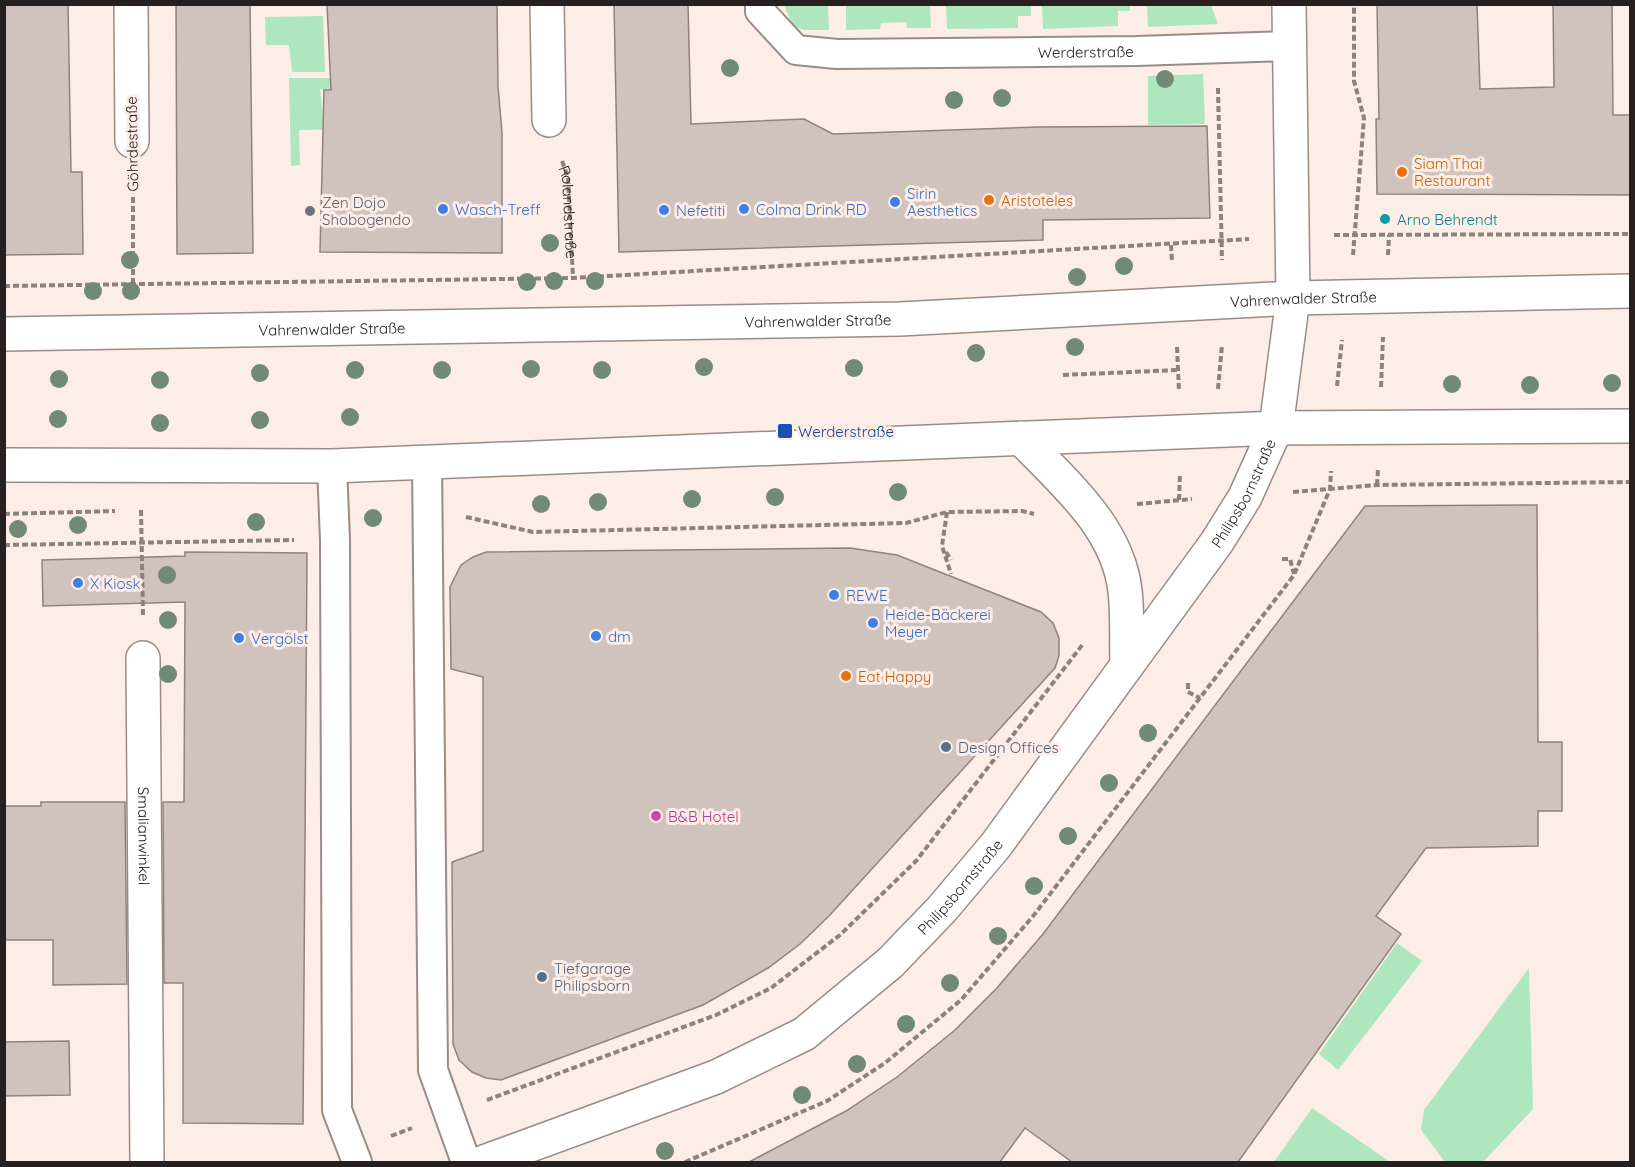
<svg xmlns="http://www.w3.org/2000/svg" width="1635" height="1167" viewBox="0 0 1635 1167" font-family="Quicksand,sans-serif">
<rect width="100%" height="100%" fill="#fcede7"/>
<!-- green -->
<g fill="#aee6be">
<path d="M784 5H828L829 30H804L793 26Z"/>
<path d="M846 5H930L931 28H907L906 22 881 23 880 29 846 30Z"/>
<path d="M946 5H1031V16H1018V28L947 29Z"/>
<path d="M1042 5H1130V11H1118V26L1043 29Z"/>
<path d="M1147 5H1211L1218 24 1148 27Z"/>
<path d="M323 16 325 72H292L289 45H266L265 17Z"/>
<path d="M1203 74 1205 124 1148 125V76Z"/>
<path d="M289 78H330L363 86 362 89H320L323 115 363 116V129L299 130 300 165 291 166Z"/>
<path d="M1397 943 1422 961 1338 1070 1319 1054Z"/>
<path d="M1529 968 1533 1109 1483 1162H1445L1421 1130 1424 1110Z"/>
<path d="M1312 1108 1390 1162H1274Z"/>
</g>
<!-- building -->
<g fill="#d0c2bc" stroke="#90837d" stroke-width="1.5">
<path d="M4 4H68L71 172H82L83 254 4 255Z"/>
<path d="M176 4H250L253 253 177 254Z"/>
<path d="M327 4H497L498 86 502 133V253L320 252 324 90H331Z"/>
<path d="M614 4H688L691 124 804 119 833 134 1037 127 1207 126 1210 218 1043 220V240L619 252Z"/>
<path d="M1377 4H1477L1480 89 1554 87 1553 4H1612L1613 115H1630V195L1377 194 1376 119H1379Z"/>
<path d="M1537 505 1538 742H1562V811H1538V846L1426 848 1376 916 1401 934 1238 1162H1072L1025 1128 1000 1162H749L846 1111 897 1077 955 1030 996 989 1043 934 1365 506Z"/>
<path d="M850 548 897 555 1041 612 1053 623 1059 638V656L1055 668 829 916 800 944 768 968 703 1005 501 1080 486 1078 472 1072 459 1060 453 1044 452 862 483 851V677L451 669 450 587 461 565 473 557 486 552Z"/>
<path d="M185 552 307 553 303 1124 183 1123V983H164L163 802H184L185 602 43 606 42 560 185 556Z"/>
<path d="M41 802H125L127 984 53 985V940H4V806H41Z"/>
<path d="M69 1041 70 1095 4 1096V1042Z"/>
</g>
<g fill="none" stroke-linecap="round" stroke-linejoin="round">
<defs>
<g id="lane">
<path id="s2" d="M760 4V11L796 50 837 54 1136 51 1289 46"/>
<path d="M427 462 433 1070 466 1162"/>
<path d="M332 466 335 540 337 1110 357 1162"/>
</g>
<g id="street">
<path d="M131 4 132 141"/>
<path d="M547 4 549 120"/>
<path id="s3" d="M143 658 147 1162"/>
</g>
<g id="secondary">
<path id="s4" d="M4 334 900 319 1293 298 1630 291"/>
<path d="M1021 438C1063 482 1118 527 1125 591 1128 615 1126 641 1127 665"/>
<path d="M4 465 332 466 1276 428 1630 426"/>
<path id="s5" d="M484 1162 716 1077 804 1034 890 963 942 909 996 845 1217 542 1245 497 1276 428 1293 298 1289 4"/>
</g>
</defs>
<!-- lane casing -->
<use href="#lane" stroke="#998c86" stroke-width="32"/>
<!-- street casing -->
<use href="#street" stroke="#998c86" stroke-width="36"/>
<!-- secondary casing -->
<use href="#secondary" stroke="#998c86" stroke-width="36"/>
<!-- path -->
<g stroke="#8b827e" stroke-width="4" stroke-dasharray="6 3" stroke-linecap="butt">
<path d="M1218 88 1222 260"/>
<path id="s1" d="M562 161 568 177 573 278"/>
<path d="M1334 235 1630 234"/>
<path d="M1171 245 1172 262"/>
<path d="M1353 255 1364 118 1354 81V4"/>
<path d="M1388 255 1389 235"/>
<path d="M133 284V183"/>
<path d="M4 286 573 278 1249 239"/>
<path d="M1177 347 1179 391"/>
<path d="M1063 375 1178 370"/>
<path d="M1337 386 1342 340"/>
<path d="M1381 387 1383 337"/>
<path d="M1218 389 1222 345"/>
<path d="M1377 485 1378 469"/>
<path d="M1293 492 1377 485 1630 482"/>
<path d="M1179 500 1180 473"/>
<path d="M1137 504 1192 499"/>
<path d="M141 510 143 615"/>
<path d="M947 512 942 546 951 574"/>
<path d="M4 514 115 511"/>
<path d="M466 517 533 532 906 523 947 512 1022 511 1034 514"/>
<path d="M4 545 294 540"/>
<path d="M946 552 951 560"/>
<path d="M1282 559H1290L1294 574"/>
<path d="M1188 683V692L1200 698"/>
<path d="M487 1100 716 1015 771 988 840 935 916 861 1083 644"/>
<path d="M391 1136 412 1128"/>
<path d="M685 1162 827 1101 885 1063 961 1000 1034 915 1294 575 1330 489 1331 471"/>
</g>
<!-- lane -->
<use href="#lane" stroke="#fff" stroke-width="28"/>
<!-- street -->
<use href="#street" stroke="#fff" stroke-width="33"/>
<!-- secondary -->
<use href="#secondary" stroke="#fff" stroke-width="33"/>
</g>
<!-- trees -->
<g fill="#718a76">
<circle cx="730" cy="68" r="9"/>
<circle cx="1165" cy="79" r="9"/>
<circle cx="1002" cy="98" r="9"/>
<circle cx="954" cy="100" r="9"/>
<circle cx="550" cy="243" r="9"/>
<circle cx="130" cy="260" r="9"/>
<circle cx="1124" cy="266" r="9"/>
<circle cx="1077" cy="277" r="9"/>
<circle cx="554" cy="281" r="9"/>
<circle cx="595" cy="281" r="9"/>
<circle cx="527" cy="282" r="9"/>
<circle cx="93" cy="291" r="9"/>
<circle cx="131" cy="291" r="9"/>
<circle cx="1075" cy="347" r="9"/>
<circle cx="976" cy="353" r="9"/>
<circle cx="704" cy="367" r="9"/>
<circle cx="854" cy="368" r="9"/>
<circle cx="531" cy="369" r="9"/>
<circle cx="355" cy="370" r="9"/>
<circle cx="442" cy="370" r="9"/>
<circle cx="602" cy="370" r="9"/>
<circle cx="260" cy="373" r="9"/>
<circle cx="59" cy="379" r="9"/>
<circle cx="160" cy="380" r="9"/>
<circle cx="1612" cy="383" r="9"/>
<circle cx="1452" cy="384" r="9"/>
<circle cx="1530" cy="385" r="9"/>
<circle cx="350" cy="417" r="9"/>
<circle cx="58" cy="419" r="9"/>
<circle cx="260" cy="420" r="9"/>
<circle cx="160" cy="423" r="9"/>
<circle cx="898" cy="492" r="9"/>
<circle cx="775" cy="497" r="9"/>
<circle cx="692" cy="499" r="9"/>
<circle cx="598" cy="502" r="9"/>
<circle cx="541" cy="504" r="9"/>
<circle cx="373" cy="518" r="9"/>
<circle cx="256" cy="522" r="9"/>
<circle cx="78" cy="525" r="9"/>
<circle cx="18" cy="529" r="9"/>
<circle cx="167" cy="575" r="9"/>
<circle cx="168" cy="620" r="9"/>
<circle cx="168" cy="674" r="9"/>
<circle cx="1148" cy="733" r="9"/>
<circle cx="1109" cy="783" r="9"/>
<circle cx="1068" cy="836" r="9"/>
<circle cx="1034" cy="886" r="9"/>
<circle cx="998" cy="936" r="9"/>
<circle cx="950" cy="983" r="9"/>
<circle cx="906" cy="1024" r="9"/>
<circle cx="857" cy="1064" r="9"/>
<circle cx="802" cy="1095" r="9"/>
<circle cx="665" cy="1151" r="9"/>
</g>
<!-- markers -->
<g fill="#e8710a" stroke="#fcede7" stroke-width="2">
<circle cx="1402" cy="172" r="6"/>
<circle cx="989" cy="200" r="6"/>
<circle cx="846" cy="676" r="6"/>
</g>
<g fill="#3f7fe0" stroke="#fcede7" stroke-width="2">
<circle cx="895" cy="202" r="6"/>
<circle cx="443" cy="209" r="6"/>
<circle cx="744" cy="209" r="6"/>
<circle cx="664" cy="210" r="6"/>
<circle cx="78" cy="583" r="6"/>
<circle cx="834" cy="595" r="6"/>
<circle cx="873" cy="623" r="6"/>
<circle cx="596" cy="636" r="6"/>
<circle cx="239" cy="638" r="6"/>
</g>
<circle fill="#6b7280" stroke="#fcede7" stroke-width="2" cx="310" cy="211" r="6"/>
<circle fill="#0f9aa8" stroke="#fcede7" stroke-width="2" cx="1385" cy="219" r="6"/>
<rect fill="#1a4fb4" stroke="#fcede7" stroke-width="2" x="777" y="423" width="16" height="16" rx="3"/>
<g fill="#5c6f8a" stroke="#fcede7" stroke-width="2">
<circle cx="946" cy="747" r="6"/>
<circle cx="542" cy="977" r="6"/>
</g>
<circle fill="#d1479c" stroke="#fcede7" stroke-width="2" cx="656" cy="816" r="6"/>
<g text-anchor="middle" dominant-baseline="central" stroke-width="6" stroke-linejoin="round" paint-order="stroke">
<!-- street labels -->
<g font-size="15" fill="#26211f" stroke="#fcede7">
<text stroke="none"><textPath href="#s2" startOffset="350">Werderstraße</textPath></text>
<text transform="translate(132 144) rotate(-91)">Göhrdestraße</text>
<text stroke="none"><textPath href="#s1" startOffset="52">Rolandstraße</textPath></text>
<text stroke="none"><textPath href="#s4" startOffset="1300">Vahrenwalder Straße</textPath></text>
<text stroke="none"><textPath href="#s4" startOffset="814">Vahrenwalder Straße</textPath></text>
<text stroke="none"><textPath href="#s4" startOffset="328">Vahrenwalder Straße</textPath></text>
<text stroke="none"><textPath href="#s5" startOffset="1046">Philipsbornstraße</textPath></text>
<text stroke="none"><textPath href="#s3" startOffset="178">Smalianwinkel</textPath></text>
<text stroke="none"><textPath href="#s5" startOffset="560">Philipsbornstraße</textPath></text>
</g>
<!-- food labels -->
<g font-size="15" fill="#c56008" stroke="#fcede7" text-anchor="start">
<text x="1414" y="163">Siam Thai<tspan x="1414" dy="17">Restaurant</tspan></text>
<text x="1001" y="200">Aristoteles</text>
<text x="858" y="676">Eat Happy</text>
</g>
<!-- shop labels -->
<g font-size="15" fill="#366cbe" stroke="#fcede7" text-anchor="start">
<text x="907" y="193">Sirin<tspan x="907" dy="17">Aesthetics</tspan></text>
<text x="455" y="209">Wasch-Treff</text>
<text x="756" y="209">Colma Drink RD</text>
<text x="676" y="210">Nefetiti</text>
<text x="90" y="583">X Kiosk</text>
<text x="846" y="595">REWE</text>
<text x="885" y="614">Heide-Bäckerei<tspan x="885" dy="17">Meyer</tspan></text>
<text x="608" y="636">dm</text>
<text x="251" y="638">Vergölst</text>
</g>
<!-- worship labels -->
<g font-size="15" fill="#5b616d" stroke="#fcede7" text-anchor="start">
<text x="322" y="202">Zen Dojo<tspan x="322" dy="17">Shobogendo</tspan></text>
</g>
<!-- culture labels -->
<g font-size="15" fill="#0d838f" stroke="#fcede7" text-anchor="start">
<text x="1397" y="219">Arno Behrendt</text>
</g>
<!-- transit labels -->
<g font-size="15" fill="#164399" stroke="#fcede7" text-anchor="start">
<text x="798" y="431">Werderstraße</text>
</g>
<!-- service labels -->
<g font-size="15" fill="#4e5e75" stroke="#fcede7" text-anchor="start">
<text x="958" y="747">Design Offices</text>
<text x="554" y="968">Tiefgarage<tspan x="554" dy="17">Philipsborn</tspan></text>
</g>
<!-- hotel labels -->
<g font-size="15" fill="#b23c85" stroke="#fcede7" text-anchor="start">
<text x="668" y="816">B&amp;B Hotel</text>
</g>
</g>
<!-- border -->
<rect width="1635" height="1167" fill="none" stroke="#26211f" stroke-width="12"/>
</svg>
